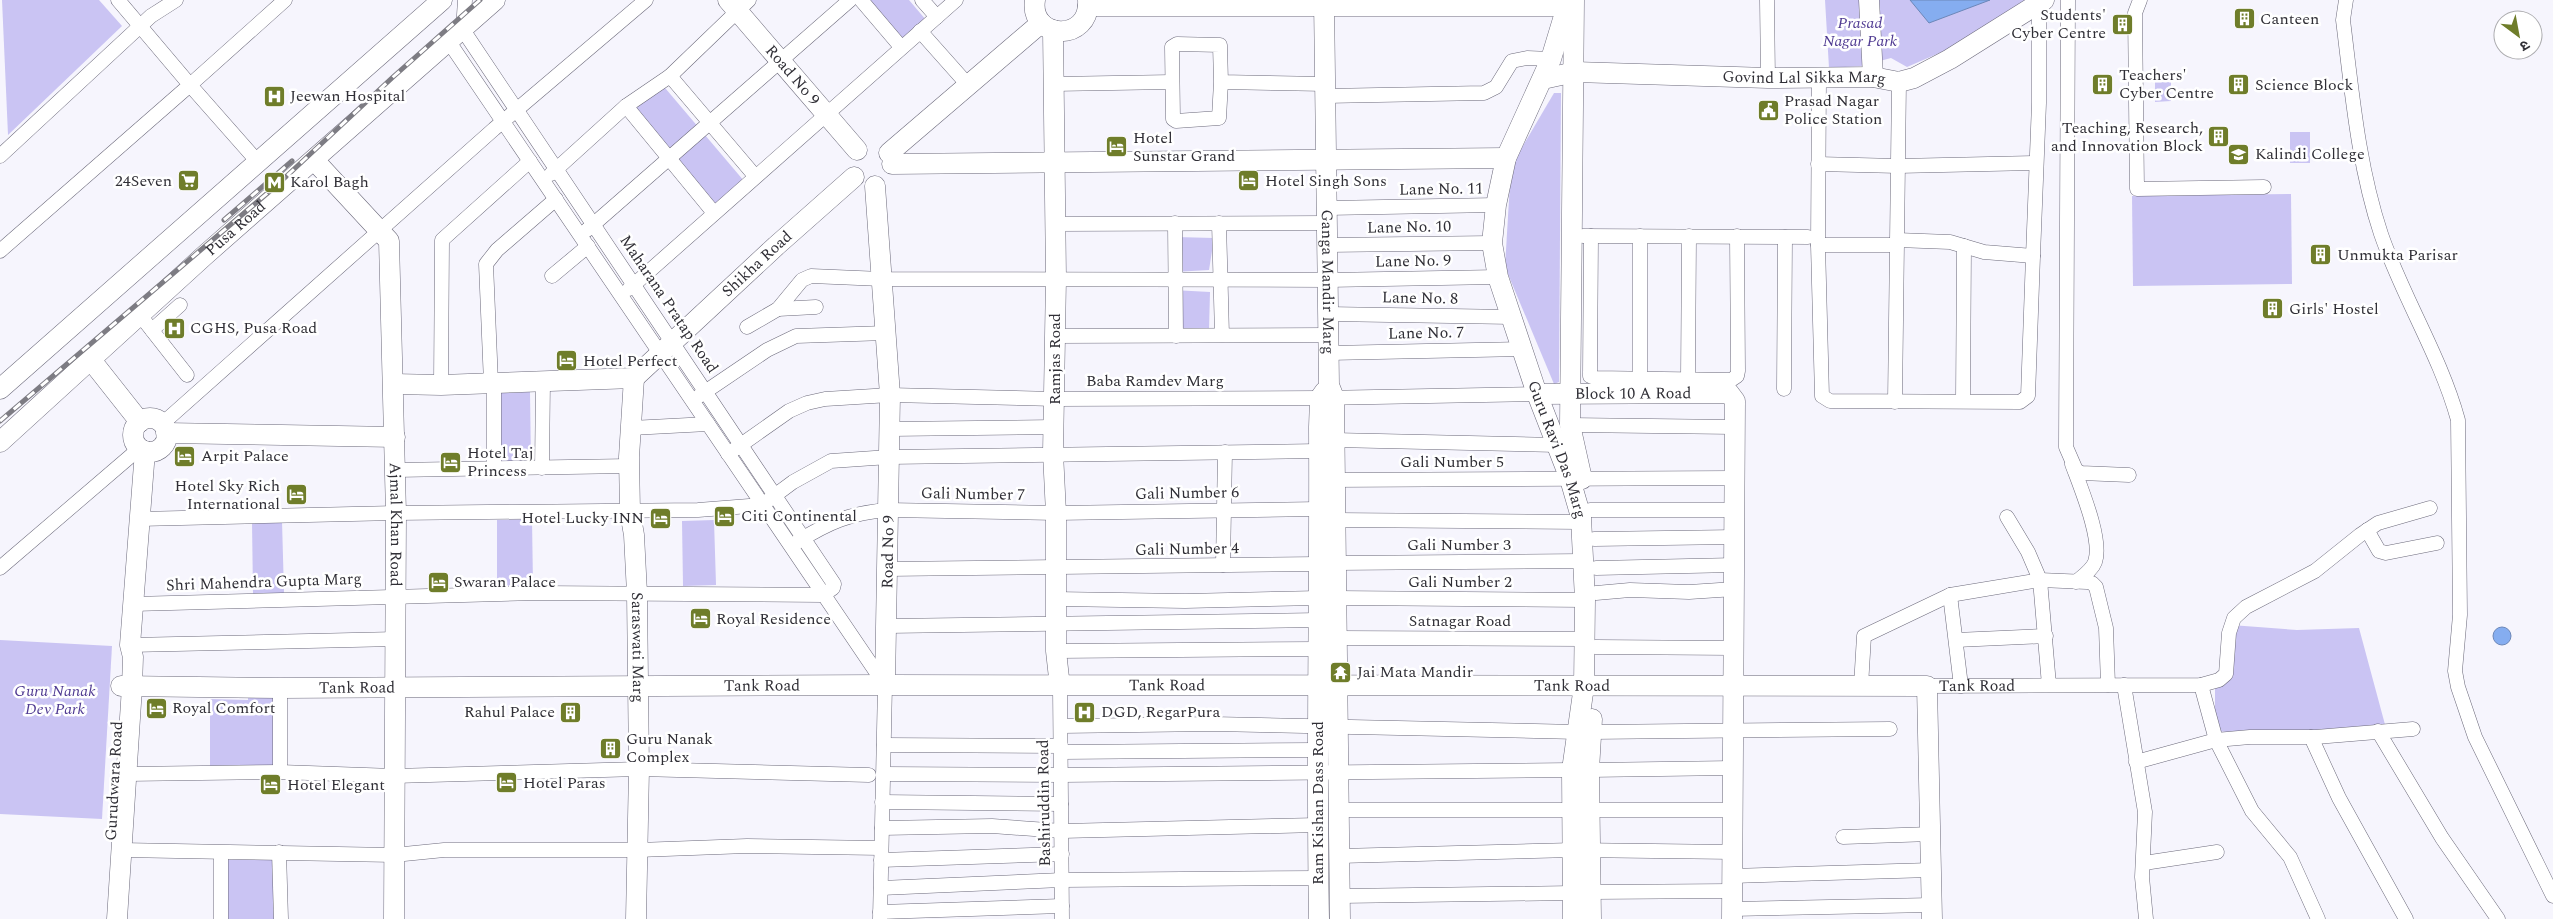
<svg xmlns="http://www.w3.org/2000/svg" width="2553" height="919" viewBox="0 0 2553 919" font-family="Spectral,'Noto Sans Devanagari',serif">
<rect width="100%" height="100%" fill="#f6f5fd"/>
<!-- green -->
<g fill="#cac4f3">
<path d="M2 0H99L122 26 8 135Z"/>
<path d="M852 0H909L926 20 894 48Z"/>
<path d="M1825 0H2037L1997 28 1907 67 1891 58 1861 66 1829 68Z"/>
<path d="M2171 71V101L2155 102V72Z"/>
<path d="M660 82 744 181 712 209 627 110Z"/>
<path d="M1554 93H1561L1559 382 1554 384 1505 267 1511 166Z"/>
<rect x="2290" y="132" width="20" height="31"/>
<path d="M2291 194 2292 284 2133 286 2132 196Z"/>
<path d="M1176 237 1214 238 1209 270 1174 272Z"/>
<path d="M1173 290 1210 292 1209 330 1170 333Z"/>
<path d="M530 392 531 465H497V393Z"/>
<path d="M532 519 533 586H497V520Z"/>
<path d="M714 520 716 585 683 586 682 521Z"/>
<path d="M282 521 284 593 253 594 252 522Z"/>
<path d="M2231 625 2297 630 2359 628 2387 732 2311 738 2215 731V679L2226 675Z"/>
<path d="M0 640 112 646 102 819 0 814Z"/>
<path d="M276 697V768L210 769V699L248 700V698Z"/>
<path d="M273 859 274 919H226V860Z"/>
</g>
<!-- water -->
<g fill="#85adf0" stroke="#6c87b8">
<path d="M1910 0H1990L1929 23Z"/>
<circle cx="2502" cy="636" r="9"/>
</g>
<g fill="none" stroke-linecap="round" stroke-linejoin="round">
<defs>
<g id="street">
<path d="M465 0 463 30 834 584 833 588 823 595"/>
<path d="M861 0 901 47"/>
<path d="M922 0 937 17"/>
<path d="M1767 0 1768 78"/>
<path d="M2068 0 2066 447 2076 470 2081 473 2129 475"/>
<path d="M2140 0 2135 13 2137 189 2264 187"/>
<path d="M2346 0 2343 20C2352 92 2358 165 2381 234 2403 298 2440 355 2458 420L2460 615 2455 671 2458 687 2475 737 2553 896"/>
<path d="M920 31 968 85"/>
<path d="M449 42 885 685 880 919"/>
<path d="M670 76 755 176"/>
<path d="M1819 78 1818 245 1822 396 1830 401 2020 402 2028 396 2033 256 1984 252 1950 242 1897 240"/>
<path d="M1221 82 1219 118 1176 121 1173 119 1172 47 1177 44 1220 45 1221 82 1325 84"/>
<path d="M1054 84 1172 82"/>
<path d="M1325 96 1484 93 1496 87 1512 61 1527 58 1551 59"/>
<path d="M626 106 714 213"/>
<path d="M0 156 151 16 176 0"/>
<path d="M258 162 190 85 285 0"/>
<path d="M1818 164 1898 166 2035 163"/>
<path d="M551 174 626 106 670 76 749 0"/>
<path d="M1327 208 1496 205"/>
<path d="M1175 223 1176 336"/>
<path d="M1219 223 1222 335"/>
<path d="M1055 224 1327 223"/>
<path d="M587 230 850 0"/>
<path d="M1583 236 1808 237"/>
<path d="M1591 236 1590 376 1595 378 1731 380 1737 376 1738 371 1737 236"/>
<path d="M1640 236V378"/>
<path d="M1327 245 1492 243"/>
<path d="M1818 245H1897"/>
<path d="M0 251 190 85 118 0"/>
<path d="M2033 256 2039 103V3"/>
<path d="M552 276 588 246"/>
<path d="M629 289 956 0"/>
<path d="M778 309 816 307"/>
<path d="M1328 314 1512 317"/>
<path d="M140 315 187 375"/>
<path d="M747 327 778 309 802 280 811 276 882 279 1328 280 1498 277"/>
<path d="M152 330 180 305"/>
<path d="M1055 336 1328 335"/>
<path d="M1329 353 1524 349"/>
<path d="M1688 379 1689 236"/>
<path d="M491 383 486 264 497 250 556 199"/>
<path d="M494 383V468"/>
<path d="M441 385 442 240 530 161"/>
<path d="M1784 389 1785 237"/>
<path d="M699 396 767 350 796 336 886 333"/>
<path d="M1963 401 1964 246"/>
<path d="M1895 402 1899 82"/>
<path d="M162 424 494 129 646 0"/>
<path d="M1570 425 1734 427"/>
<path d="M631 428 708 424"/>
<path d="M890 429 1054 427"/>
<path d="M1334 440 1557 445"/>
<path d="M728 454 789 411 807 403 825 399 890 395 1055 399 1320 398 1537 394"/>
<path d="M2072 464C2080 486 2103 540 2095 562 2092 570 2083 576 2076 582"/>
<path d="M542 468 543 381"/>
<path d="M396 470 629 466"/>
<path d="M1327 480 1734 478"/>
<path d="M1590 510H1734"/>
<path d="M2007 517 2028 552 2040 580 2049 685"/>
<path d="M139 519 396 513 698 510 762 505 793 482 831 461 889 457 1319 451"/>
<path d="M1335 520 1581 522"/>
<path d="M2367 530 2379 551 2386 553 2437 543"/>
<path d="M1594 539 1735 537"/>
<path d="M797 542C829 522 850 513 888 510L1056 513 1319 509"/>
<path d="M1335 563 1584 561"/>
<path d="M1223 565 1225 452"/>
<path d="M0 568 140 448"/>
<path d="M1596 568 1735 565"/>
<path d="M887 569 1319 564"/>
<path d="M1596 593 1630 590 1689 592 1735 589"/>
<path d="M1950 595 1961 686"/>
<path d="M1336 598 1585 600"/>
<path d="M1056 599 1185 601 1319 598"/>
<path d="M133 604 538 593 823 595"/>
<path d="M887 626 1319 620"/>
<path d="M1336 638 1584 639"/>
<path d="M1956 640 2046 636"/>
<path d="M130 645 396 639"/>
<path d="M1595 647 1734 648"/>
<path d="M1056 651 1319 649"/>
<path d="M2124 685 2145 812 2142 877 2146 919"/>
<path d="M2201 685 2216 740 2252 811 2290 857 2318 919"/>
<path d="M1861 686 1864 636 1950 595 2040 580 2087 582 2092 583 2096 587 2106 628 2108 685"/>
<path id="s1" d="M1927 686 2201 685 2219 680 2226 674 2229 633 2234 618 2246 607 2315 571 2360 535 2378 523 2430 508"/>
<path d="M1060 687 1062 919"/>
<path d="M280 688V772"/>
<path d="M1061 726 1214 724 1578 732"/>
<path d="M2378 731 2442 838 2498 919"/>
<path d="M1591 732 1890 729"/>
<path d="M2311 737 2339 798 2406 919"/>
<path d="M884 745 1061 746"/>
<path d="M1061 752 1317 750"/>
<path d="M2136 762 2216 740 2250 737H2316L2413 729"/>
<path d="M1589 770 1733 768"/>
<path d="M127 774 280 772 394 776 639 769 869 775"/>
<path d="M883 774 1061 775 1572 770"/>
<path d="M882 802 1061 804"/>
<path d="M1339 810H1572"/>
<path d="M1589 810H1733"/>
<path d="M882 828 992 826 1062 831 1318 825"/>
<path d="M1843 837 1931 834"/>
<path d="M122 850 394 855 444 850H638L747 846 881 848"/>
<path d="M279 852 281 919"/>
<path d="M221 853V919"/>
<path d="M1339 856 1573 850 1733 852"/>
<path d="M881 860 1062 854"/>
<path d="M2144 863 2217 852"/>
<path d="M1732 876 1931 870"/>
<path d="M881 888 1062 880 1318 878"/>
<path d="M1591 892 1732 891"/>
<path d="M1340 896 1573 893"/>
<path d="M1732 909 1932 905"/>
<path d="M880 912 1062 906"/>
</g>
<g id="secondary">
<path id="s2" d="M728 0 857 150"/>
<path d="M1035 0C1029 40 1091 43 1088 0"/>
<path id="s3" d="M1324 0 1329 385 1334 398 1340 919"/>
<path id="s4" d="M1564 0 1567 6 1551 59 1506 158 1496 205 1492 243 1498 277 1537 394 1570 479 1581 517 1585 600 1584 686 1572 770 1573 919"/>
<path d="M1574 0 1570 425 1582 479"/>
<path d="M1869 0 1873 77"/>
<path d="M1088 6H1567"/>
<path d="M1053 30 1056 278 1053 453 1056 513V651L1060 687"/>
<path id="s5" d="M1543 79 1575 72 1768 78 1873 77 1899 82 1914 78 1950 59 2044 0"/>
<path d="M889 153 1041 23"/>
<path id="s6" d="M314 160 389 241 396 513 394 919"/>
<path d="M892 164 1506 158"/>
<path d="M875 186 890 395 885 685"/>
<path d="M91 360 140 422"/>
<path id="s7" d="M634 378 629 457 630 512 634 535 637 593 639 769 636 919"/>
<path id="s8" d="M394 384 441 385 634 378 776 246 854 177"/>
<path d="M0 389 442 0"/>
<path id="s9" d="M1537 394 1729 393 1735 401 1732 919"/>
<circle cx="150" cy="435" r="17"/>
<path d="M166 433 395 437"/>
<path id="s10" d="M0 442 204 256 495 0"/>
<path id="s11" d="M121 686 280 688 885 685 1927 686 1932 919"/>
<path d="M117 919 132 687 133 657 130 645 145 451"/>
<path d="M1319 919C1316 755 1320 591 1319 427L1320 398 1325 391"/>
<path d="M1591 919 1589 770 1592 719"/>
</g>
</defs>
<!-- street casing -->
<use href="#street" stroke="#6c6a7b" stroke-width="15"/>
<!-- secondary casing -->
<use href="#secondary" stroke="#6c6a7b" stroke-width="21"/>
<!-- street -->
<use href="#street" stroke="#fff" stroke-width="14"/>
<!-- secondary -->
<use href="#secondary" stroke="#fff" stroke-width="20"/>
<defs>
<g id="rail">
<path d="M224 220 292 161"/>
<path d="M0 421 277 185 393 77 480 0"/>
</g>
</defs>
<!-- rail casing -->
<use href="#rail" stroke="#7d7c83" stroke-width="5"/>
<!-- rail -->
<use href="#rail" stroke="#fff" stroke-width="3" stroke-dasharray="9" stroke-linecap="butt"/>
</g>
<!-- icons -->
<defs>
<symbol id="building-square" viewBox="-11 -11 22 22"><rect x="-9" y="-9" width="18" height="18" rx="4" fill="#6f7d2a" stroke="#fff"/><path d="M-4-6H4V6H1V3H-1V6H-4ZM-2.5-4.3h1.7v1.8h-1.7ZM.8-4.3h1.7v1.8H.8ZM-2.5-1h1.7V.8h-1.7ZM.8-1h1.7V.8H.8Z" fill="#fff"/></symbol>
<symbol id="hospital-square" viewBox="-11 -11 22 22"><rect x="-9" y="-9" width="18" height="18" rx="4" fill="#6f7d2a" stroke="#fff"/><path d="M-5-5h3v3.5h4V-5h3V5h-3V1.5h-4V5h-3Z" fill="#fff"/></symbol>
<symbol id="civic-square" viewBox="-11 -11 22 22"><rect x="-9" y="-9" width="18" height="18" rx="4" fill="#6f7d2a" stroke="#fff"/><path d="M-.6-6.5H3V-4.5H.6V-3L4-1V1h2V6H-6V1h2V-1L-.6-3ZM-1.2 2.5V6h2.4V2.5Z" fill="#fff"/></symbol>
<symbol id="hotel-square" viewBox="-11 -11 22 22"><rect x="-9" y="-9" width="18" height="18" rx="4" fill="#6f7d2a" stroke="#fff"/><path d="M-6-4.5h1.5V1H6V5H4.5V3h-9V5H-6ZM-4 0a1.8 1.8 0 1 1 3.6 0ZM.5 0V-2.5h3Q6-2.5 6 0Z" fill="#fff"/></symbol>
<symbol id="university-square" viewBox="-11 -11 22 22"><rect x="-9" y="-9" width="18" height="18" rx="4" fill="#6f7d2a" stroke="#fff"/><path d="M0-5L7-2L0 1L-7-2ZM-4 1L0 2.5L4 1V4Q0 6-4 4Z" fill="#fff"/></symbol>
<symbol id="supermarket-square" viewBox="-11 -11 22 22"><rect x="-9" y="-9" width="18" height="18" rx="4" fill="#6f7d2a" stroke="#fff"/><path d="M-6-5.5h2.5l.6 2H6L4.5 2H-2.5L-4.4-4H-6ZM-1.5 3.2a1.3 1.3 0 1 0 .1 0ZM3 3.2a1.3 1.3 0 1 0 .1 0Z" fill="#fff"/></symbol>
<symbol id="metro-square" viewBox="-11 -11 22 22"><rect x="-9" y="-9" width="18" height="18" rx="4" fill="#6f7d2a" stroke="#fff"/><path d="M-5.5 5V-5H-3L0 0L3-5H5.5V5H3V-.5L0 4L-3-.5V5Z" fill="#fff"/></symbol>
<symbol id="temple-square" viewBox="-11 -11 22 22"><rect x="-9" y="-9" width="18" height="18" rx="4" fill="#6f7d2a" stroke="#fff"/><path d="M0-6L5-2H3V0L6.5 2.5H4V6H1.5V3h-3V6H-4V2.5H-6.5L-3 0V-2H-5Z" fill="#fff"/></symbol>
</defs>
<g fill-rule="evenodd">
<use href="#building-square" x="2232" y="6" width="25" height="25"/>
<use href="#building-square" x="2110" y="12" width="25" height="25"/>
<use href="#building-square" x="2090" y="72" width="25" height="25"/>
<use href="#building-square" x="2226" y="72" width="25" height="25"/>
<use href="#hospital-square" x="262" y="84" width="25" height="25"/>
<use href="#civic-square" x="1756" y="98" width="25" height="25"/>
<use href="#building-square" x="2206" y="124" width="25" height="25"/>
<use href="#hotel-square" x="1104" y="134" width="25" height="25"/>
<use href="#university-square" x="2226" y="142" width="25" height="25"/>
<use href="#supermarket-square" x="176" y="168" width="25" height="25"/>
<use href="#hotel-square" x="1236" y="168" width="25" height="25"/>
<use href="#metro-square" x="262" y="170" width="25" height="25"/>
<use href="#building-square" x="2308" y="242" width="25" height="25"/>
<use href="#building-square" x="2260" y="296" width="25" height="25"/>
<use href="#hospital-square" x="162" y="316" width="25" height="25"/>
<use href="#hotel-square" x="554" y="348" width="25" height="25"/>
<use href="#hotel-square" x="172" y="444" width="25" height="25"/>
<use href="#hotel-square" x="438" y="450" width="25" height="25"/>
<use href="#hotel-square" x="284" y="482" width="25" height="25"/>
<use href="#hotel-square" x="712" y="504" width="25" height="25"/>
<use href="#hotel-square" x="648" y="506" width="25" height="25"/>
<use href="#hotel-square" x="426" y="570" width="25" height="25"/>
<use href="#hotel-square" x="688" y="606" width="25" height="25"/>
<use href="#temple-square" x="1328" y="660" width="25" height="25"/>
<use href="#hotel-square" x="144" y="696" width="25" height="25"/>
<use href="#building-square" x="558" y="700" width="25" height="25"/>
<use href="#hospital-square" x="1072" y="700" width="25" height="25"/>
<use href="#building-square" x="598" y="736" width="25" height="25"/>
<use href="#hotel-square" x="494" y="770" width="25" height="25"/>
<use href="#hotel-square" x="258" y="772" width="25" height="25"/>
</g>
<g text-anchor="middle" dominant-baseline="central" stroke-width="5" stroke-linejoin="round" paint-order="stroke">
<!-- poi labels -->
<g font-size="16" fill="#302f36" stroke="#fff" text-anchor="start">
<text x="2106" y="15" text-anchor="end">Students'<tspan x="2106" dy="18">Cyber Centre</tspan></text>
<text x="2260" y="19">Canteen</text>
<text x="2119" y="75">Teachers'<tspan x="2119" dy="18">Cyber Centre</tspan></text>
<text x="2255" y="85">Science Block</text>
<text x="290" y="96">Jeewan Hospital</text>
<text x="1784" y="101">Prasad Nagar<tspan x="1784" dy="18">Police Station</tspan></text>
<text x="2203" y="128" text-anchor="end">Teaching, Research,<tspan x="2203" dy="18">and Innovation Block</tspan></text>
<text x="1133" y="138">Hotel<tspan x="1133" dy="18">Sunstar Grand</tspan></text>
<text x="2255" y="154">Kalindi College</text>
<text x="172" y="181" text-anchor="end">24Seven</text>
<text x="1265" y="181">Hotel Singh Sons</text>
<text x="290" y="182">Karol Bagh</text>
<text x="2337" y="255">Unmukta Parisar</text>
<text x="2289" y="309">Girls' Hostel</text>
<text x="190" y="328">CGHS, Pusa Road</text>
<text x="583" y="361">Hotel Perfect</text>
<text x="467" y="453">Hotel Taj<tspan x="467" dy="18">Princess</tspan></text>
<text x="201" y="456">Arpit Palace</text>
<text x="280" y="486" text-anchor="end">Hotel Sky Rich<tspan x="280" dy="18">International</tspan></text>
<text x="741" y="516">Citi Continental</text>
<text x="644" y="518" text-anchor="end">Hotel Lucky INN</text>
<text x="454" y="582">Swaran Palace</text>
<text x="716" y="619">Royal Residence</text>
<text x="1357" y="672">Jai Mata Mandir</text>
<text x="172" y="708">Royal Comfort</text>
<text x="555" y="712" text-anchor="end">Rahul Palace</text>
<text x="1101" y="712">DGD, RegarPura</text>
<text x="626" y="739">Guru Nanak<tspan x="626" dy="18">Complex</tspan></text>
<text x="523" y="783">Hotel Paras</text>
<text x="287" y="785">Hotel Elegant</text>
</g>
<!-- park labels -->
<g font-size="16" font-style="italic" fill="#503b92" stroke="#fff">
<text x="1860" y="23">Prasad<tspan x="1860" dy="18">Nagar Park</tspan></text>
<text x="55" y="691">Guru Nanak<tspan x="55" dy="18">Dev Park</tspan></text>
</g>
<!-- street labels -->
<g font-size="16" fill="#302f36" stroke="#fff">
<text stroke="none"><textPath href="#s2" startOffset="99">Road No 9</textPath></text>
<text stroke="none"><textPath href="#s5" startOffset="262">Govind Lal Sikka Marg</textPath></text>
<text transform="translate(1441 189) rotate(-1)">Lane No. 11</text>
<text transform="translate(1409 227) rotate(-1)">Lane No. 10</text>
<text stroke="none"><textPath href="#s10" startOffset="318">Pusa Road</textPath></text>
<text transform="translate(1413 261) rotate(-1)">Lane No. 9</text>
<text stroke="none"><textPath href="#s8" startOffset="408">Shikha Road</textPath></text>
<text stroke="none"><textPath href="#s3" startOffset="282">Ganga Mandir Marg</textPath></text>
<text transform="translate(1420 298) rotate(1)">Lane No. 8</text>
<text transform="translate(669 304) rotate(56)">Maharana Pratap Road</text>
<text transform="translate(1426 333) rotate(-1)">Lane No. 7</text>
<text transform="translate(1055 359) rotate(-90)">Ramjas Road</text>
<text x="1155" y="381">Baba Ramdev Marg</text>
<text stroke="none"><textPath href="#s9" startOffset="96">Block 10 A Road</textPath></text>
<text stroke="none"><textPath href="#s4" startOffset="474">Guru Ravi Das Marg</textPath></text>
<text x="1452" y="462">Gali Number 5</text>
<text transform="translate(1187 493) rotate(-1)">Gali Number 6</text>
<text transform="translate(973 494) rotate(1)">Gali Number 7</text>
<text stroke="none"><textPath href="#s6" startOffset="394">Ajmal Khan Road</textPath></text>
<text x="1459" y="545">Gali Number 3</text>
<text transform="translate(1187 549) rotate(-1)">Gali Number 4</text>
<text transform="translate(888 552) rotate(-89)">Road No 9</text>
<text transform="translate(264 582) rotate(-2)">Shri Mahendra Gupta Marg</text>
<text x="1460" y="582">Gali Number 2</text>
<text x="1460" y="621">Satnagar Road</text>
<text stroke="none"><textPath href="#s7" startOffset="270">Saraswati Marg</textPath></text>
<text stroke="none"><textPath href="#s1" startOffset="50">Tank Road</textPath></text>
<text stroke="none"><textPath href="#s11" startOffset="641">Tank Road</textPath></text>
<text stroke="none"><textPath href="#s11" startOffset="1451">Tank Road</textPath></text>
<text stroke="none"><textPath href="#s11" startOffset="1046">Tank Road</textPath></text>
<text stroke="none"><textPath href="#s11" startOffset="236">Tank Road</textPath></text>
<text transform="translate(114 781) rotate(-87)">Gurudwara Road</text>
<text transform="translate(1044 803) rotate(-91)">Bashiruddin Road</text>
<text transform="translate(1318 803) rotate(-90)">Ram Kishan Dass Road</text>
</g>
</g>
<!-- north arrow -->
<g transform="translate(2518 35) rotate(148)"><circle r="24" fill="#ffffff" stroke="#acacaf"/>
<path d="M0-4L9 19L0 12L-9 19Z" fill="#6f7d2a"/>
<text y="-8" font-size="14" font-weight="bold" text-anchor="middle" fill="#302f36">उ</text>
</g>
</svg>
